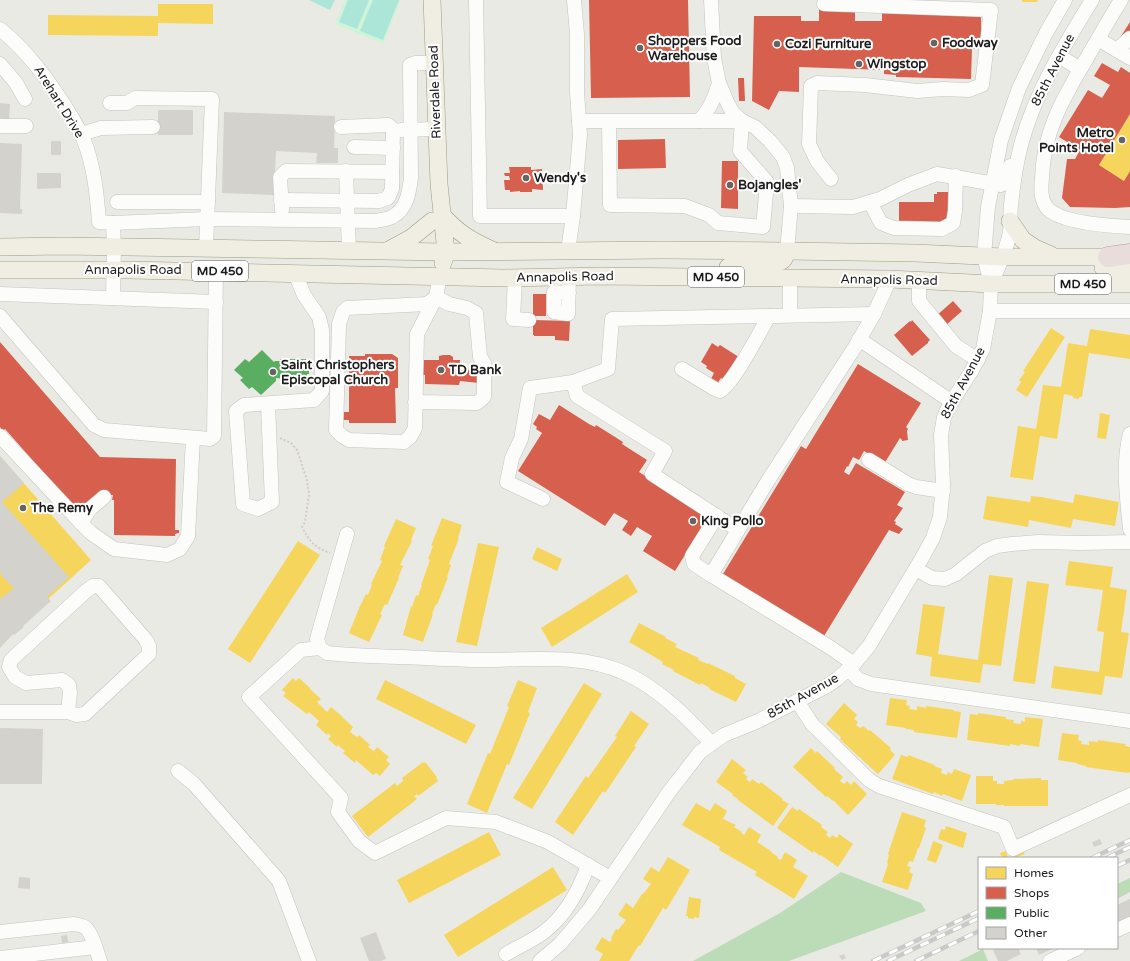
<svg xmlns="http://www.w3.org/2000/svg" width="1130" height="961" viewBox="0 0 1130 961" font-family="'Varela Round',sans-serif">
<rect width="100%" height="100%" fill="#eaeae4"/>
<!-- forest -->
<g fill="#bcdcb7">
<path d="M841 872 921 903 926 911 789 961H693L780 913Z"/>
<path d="M1130 878V892L1117 899V884Z"/>
<path d="M983 949 988 961H959Z"/>
</g>
<!-- park -->
<path fill="#cff4d7" d="M345 0H401L383 44 335 24Z"/>
<!-- pitch -->
<g fill="#abe6d9">
<path d="M309 0H335L330 10Z"/>
<path d="M348 0H369L357 29 339 22Z"/>
<path d="M373 0H399L383 40 360 31Z"/>
</g>
<!-- homes -->
<g fill="#f6d55c">
<path d="M1022 0H1038L1037 2H1022Z"/>
<path d="M158 4H213V24L158 23V36L48 35V15L158 16Z"/>
<path d="M1130 114V171L1124 181 1099 165Z"/>
<path d="M1051 328 1065 337 1027 397 1016 390 1021 382 1019 380 1025 372 1023 371Z"/>
<path d="M1090 329 1130 335V359L1089 353 1082 397H1079V399L1073 398V396L1064 394 1057 439 1040 436 1033 480 1010 477 1018 426 1036 429 1043 385 1061 387 1068 343 1087 346Z"/>
<path d="M1100 413 1110 415 1106 439 1097 438Z"/>
<path d="M0 456 91 560 0 643Z"/>
<path d="M1075 494 1119 502 1115 526 1073 519 1071 528 1029 520 1028 527 983 519 987 496 1030 502 1031 496 1041 497 1073 503Z"/>
<path d="M442 518 462 525 458 538H459L449 564 451 565 447 577H448L437 605 436 604 432 614H433L423 642 403 635 411 606 412 607 416 595 418 596 422 585H421L430 560 428 559 433 546H431Z"/>
<path d="M396 519 416 528 411 540 412 541 400 565 403 566 398 578H399L387 605 385 604 380 614 382 615 369 642 349 633 360 606 366 594 368 595 372 585 371 584 382 561 380 560 385 547 384 546Z"/>
<path d="M298 541 320 555 250 663 228 649Z"/>
<path d="M478 543 499 547 477 646 456 642Z"/>
<path d="M537 547 562 559 557 571 532 559Z"/>
<path d="M1069 561 1113 567 1110 587 1127 590 1121 632 1129 633 1122 678 1105 676 1102 695 1051 688 1054 666 1099 672 1104 632 1097 631 1103 590 1065 585Z"/>
<path d="M627 574 638 592 552 647 541 628Z"/>
<path d="M989 575 1013 578 1001 666 983 664 980 683 930 676 932 657 916 654 923 604 945 607 938 654 978 660Z"/>
<path d="M1027 581 1049 584 1035 684 1013 681Z"/>
<path d="M639 623 666 637 665 638 677 644 675 647 699 658 698 660 708 664V663L735 676V678L746 684 736 702 709 689 710 688 701 683 700 685 673 671 674 670 662 664 663 662 629 642Z"/>
<path d="M293 678 296 681 299 678 310 688V689L321 699 317 702 327 712 331 707 343 717H342L353 727 350 732 357 737 359 735 370 745 368 747 374 751 377 747 389 757 386 760 390 764 380 776 376 773 373 775 356 760 355 763 343 753 345 751 338 745 337 747 328 739 331 736 328 733 327 735 316 725 319 721 309 712 307 714 283 696 286 693 282 690Z"/>
<path d="M385 680 476 725 466 744 376 699Z"/>
<path d="M518 680 537 688 528 712 530 713 520 738 509 765 507 764 487 813 467 804 488 753 490 754 494 744 509 707 507 706Z"/>
<path d="M584 683 602 694 532 809 513 798Z"/>
<path d="M890 698 907 700 906 705 910 706 909 709 917 710V706L926 708V706L954 710V711L961 712 957 738 914 732V730L906 729V728L886 725Z"/>
<path d="M844 703 857 715 854 719 858 722 856 725 860 728 863 726 869 731 870 730 891 748 890 750 895 755 878 774 846 745 840 739 841 737 826 724Z"/>
<path d="M631 711 649 724 634 746 636 747 605 793 603 791 573 835 555 822 586 776 588 778 617 737 615 736Z"/>
<path d="M978 713 1006 717V719L1014 720 1013 723 1021 724V721L1025 722V717L1043 719 1039 747 1020 744V746L1010 744V746L967 740 970 714 978 715Z"/>
<path d="M1062 733 1079 735 1078 740 1082 741 1081 744 1089 745V741L1098 742V740L1126 744 1125 746 1130 747V772L1128 773 1086 767V766L1077 764V763L1058 760Z"/>
<path d="M811 748 816 753 817 751 835 768 834 769 843 777 840 781 844 784 847 781 851 785 854 781 867 794 848 815 833 800V801L827 796 826 797 793 767Z"/>
<path d="M901 755 908 757V755L935 765 934 766 942 769 941 773 947 775 948 772 952 774 954 769 971 775 962 801 943 794 942 796 934 792 933 794 892 779Z"/>
<path d="M732 759 746 770 743 773 748 777 746 779 750 782 752 779 759 784 761 782 783 799 782 800 789 804 773 826 738 800V799L732 795 733 794 716 782Z"/>
<path d="M423 762 424 763 425 762 437 777 436 778 438 781 418 796 417 794 416 795 414 796 417 799 368 837 352 816 395 783 397 786 403 781 402 778Z"/>
<path d="M976 776H993V781H997V784H1004V781L1013 780V779L1041 778V780H1048V806H1004V805H996V804H976Z"/>
<path d="M696 803 710 811 715 803 727 811 723 819 736 825 734 827 742 832 741 833 744 835 749 827 761 835 757 842 771 851V852L778 857 777 858 781 860 785 852 797 860 793 867 808 876 794 899 755 875 757 872 719 850 720 847 682 825Z"/>
<path d="M792 807 798 811 799 809 822 825 821 827 828 832 826 835 830 838 832 835 837 838 839 834 853 844 838 867 821 855 820 856 814 851 813 853 777 828Z"/>
<path d="M902 812 926 820 924 827 926 828 919 848H918L913 862 909 861 907 866 911 867 909 872 913 874 908 890 882 882 888 864 887 863 889 855 888 854Z"/>
<path d="M946 826 967 833 963 848 938 839 941 829 945 830Z"/>
<path d="M489 832 501 855 409 903 397 880Z"/>
<path d="M933 841 943 845 936 863 927 860Z"/>
<path d="M1022 849 1025 854 1015 858 1013 853Z"/>
<path d="M1006 851 1008 858H1002L1000 853Z"/>
<path d="M668 857 690 870 666 910 663 908 640 946 639 945 629 961H599L603 954 595 949 602 937 610 942 612 939 611 938 616 929 618 930 626 920 618 915 626 903 633 908 642 894H643L651 884 643 879 651 867 659 872Z"/>
<path d="M553 867 567 890 458 957 444 935Z"/>
<path d="M689 897 701 899 699 918 694 917V919L688 918V916H686Z"/>
</g>
<!-- shops -->
<g fill="#d6604d">
<path d="M589 0H688L690 97 591 98Z"/>
<path d="M819 7 838 8 837 12H855V21H882V10L981 13V36H984L983 49H972L971 79 896 77V75L884 74V70L799 67V92L779 91 769 110 752 101 754 16H801V21H819Z"/>
<path d="M1130 22V48L1118 41Z"/>
<path d="M1102 63 1118 72 1121 67 1130 73V114L1099 165 1124 181 1130 171V207L1115 208 1070 207 1062 198 1067 159H1075L1080 150 1059 137 1088 90 1102 98 1110 85 1094 76Z"/>
<path d="M738 78H744L745 101H739Z"/>
<path d="M665 139 666 168 618 169V140Z"/>
<path d="M722 161H738V209L721 208Z"/>
<path d="M509 167H531V170L542 169 543 190 532 189V192H520V191L510 192V190H505L504 180H510L509 176H505L504 173H510Z"/>
<path d="M937 192H948V194H950L949 221H941V224H899V202H934V194H937Z"/>
<rect x="533" y="294" width="13" height="22"/>
<path d="M953 301 962 311 945 326 936 316Z"/>
<path d="M533 320 570 321 569 341 555 340V336H534V335H533Z"/>
<path d="M912 320 930 340 928 342V343L912 356 894 335 910 321 911 322Z"/>
<path d="M0 342 100 457 176 459 175 530H179V533L175 534V536L114 535V500H112L113 495H98L79 512 74 507 5 429 3 431 0 427Z"/>
<path d="M712 343 718 347 720 345 742 359 727 382 721 378 716 385 710 381 714 373 706 368 707 366 701 362Z"/>
<path d="M365 354H392L398 358V388H395L396 423H349V420H340V412H349V356H365Z"/>
<path d="M443 355H450L453 357V360H460V370L479 369V383L460 381 459 385 425 384V375H423V360H439V356Z"/>
<path d="M858 364 921 403 906 427 908 429 907 431 908 440 902 441V440L900 438 884 464 864 451 859 460 853 457 848 467 847 466 844 472 849 475 856 463 905 492 897 505 903 508 894 521 896 522 895 524 903 529 899 534 889 530 824 636 744 590 745 588 723 574 801 446 806 449Z"/>
<path d="M559 405 589 424 595 427 596 425 623 442 622 444 647 460 639 472 709 516 675 571 643 551 652 536 637 527 631 536 622 530 628 521 614 513 605 526 518 471 542 433 536 429 537 427 533 424 539 414 550 420Z"/>
</g>
<!-- public -->
<path fill="#5aae61" d="M262 350 274 362 275 361H280V359H306V368H309V374H307V379H292V381H286V379L276 378V381L261 395 252 387 249 389 240 380 243 378 234 370 245 359 249 362Z"/>
<!-- building -->
<g fill="#d3d2cc">
<path d="M0 103 10 104 9 119 0 118Z"/>
<rect x="158" y="110" width="35" height="25"/>
<path d="M224 112 335 116 334 148H338V163H316L317 153 276 151 274 195 222 193Z"/>
<rect x="51" y="141" width="10" height="14"/>
<path d="M0 143 22 144 20 209H22V214L0 213Z"/>
<path d="M37 173H61V188L37 189Z"/>
<path d="M0 456 24 483 2 502 69 577 47 597 51 601 23 626 24 627 14 635 13 634 0 648V599L14 588 1 575 2 574 0 572Z"/>
<path d="M0 728 43 729 42 784H0Z"/>
<path d="M1100 839 1102 844 1094 847 1092 842Z"/>
<path d="M19 877 30 878V889L18 888Z"/>
<path d="M1130 899V920L1117 927V905Z"/>
<path d="M376 932 386 959 381 961H369L360 938Z"/>
<path d="M67 935 68 942 62 943 61 936Z"/>
<path d="M998 948H1018L1021 954 1007 961H998L993 950Z"/>
<path d="M1036 948H1054L1039 955Z"/>
<path d="M844 954 846 958 842 960 839 956Z"/>
</g>
<g fill="none" stroke-linecap="round" stroke-linejoin="round">
<defs>
<g id="minor">
<path d="M476 0 480 216H573"/>
<path d="M711 0 714 58 719 83 728 104 733 113 742 121 755 127 770 141 783 157 787 168 791 206 787 251"/>
<path d="M1121 0C1108 21 1096 42 1084 63 1062 100 1043 134 1042 178 1041 189 1040 200 1048 209 1062 223 1110 226 1130 227"/>
<path d="M824 4 991 10 982 85 969 90 943 89 917 91 865 85 817 83 811 86 809 144 817 161 831 179"/>
<path d="M0 29C27 51 46 77 65 106 71 116 78 127 83 138 94 165 97 194 99 222L113 223 114 247 113 298"/>
<path d="M1098 39 1130 58"/>
<path d="M1117 50 1130 38"/>
<path d="M1059 56 1080 69"/>
<path d="M0 64 16 83 25 99"/>
<path d="M110 103H127L135 98 212 99 206 248"/>
<path d="M579 121H742L740 151 767 182 763 227 718 223 709 215 685 206 610 205 609 121"/>
<path d="M699 121C710 110 715 97 719 83"/>
<path d="M0 126H26"/>
<path d="M401 130 436 129"/>
<path d="M81 134 101 128 153 127"/>
<path d="M354 147 393 148"/>
<path d="M346 171 349 250"/>
<path d="M281 200 379 201 388 198 392 189 393 129 388 125 341 127"/>
<path d="M117 202H208"/>
<path d="M870 202 881 223 894 228 942 229 953 223 955 211 956 176"/>
<path d="M791 206 853 207 880 199 908 185 937 174 1001 185 1005 182 1010 166"/>
<path d="M282 210 280 177 286 171 392 172"/>
<path d="M113 223 207 219 376 221C381 220 388 219 392 217 407 209 409 193 411 178L410 65 415 63H434"/>
<path d="M568 251 573 216 580 135 577 92V34L574 0"/>
<path d="M515 278 513 319 529 320"/>
<path d="M790 278V315"/>
<path d="M919 280V301L956 346 978 360"/>
<path d="M991 284C998 267 1007 250 1010 232 1011 223 1010 214 1011 205 1013 185 1016 164 1021 145 1035 92 1064 46 1092 0"/>
<path d="M569 293 554 292V312L568 314 569 277"/>
<path d="M0 294 216 302"/>
<path d="M990 311H1130"/>
<path d="M0 316 94 425 104 430 210 439 214 436 216 271"/>
<path d="M859 339 952 402"/>
<path d="M682 369 715 389 720 391C735 381 759 333 769 316"/>
<path d="M573 382 577 396 665 451 652 474 738 530"/>
<path d="M415 402 477 403 484 397V363L480 357 476 313 467 308 449 304 436 297 417 334 415 428 410 437 404 442 349 440 342 436 336 430 339 324 343 312 347 308 427 304 436 297 440 276"/>
<path d="M268 404 272 502 258 509 243 504 236 411 244 405 314 400 322 391V330L319 317 304 295 295 273"/>
<path d="M1130 434C1122 465 1127 497 1130 529"/>
<path d="M0 436 81 523"/>
<path d="M869 460 908 484 916 487 943 491"/>
<path d="M104 497 90 509 81 523 91 533 114 549 167 555 180 549 188 536 193 438"/>
<path d="M543 499 507 482 512 458 521 439 530 388 573 382 608 369 612 319 874 314"/>
<path d="M347 534 317 639 320 648 327 653C352 656 377 656 403 657 429 658 455 660 481 660 529 660 580 653 625 673 658 688 687 717 711 743"/>
<path d="M916 569 932 578 945 579 956 574 985 551 997 546 1012 544 1038 542 1082 543 1130 542"/>
<path d="M711 575 694 564 692 556 717 516"/>
<path d="M320 648 301 650 249 697 341 798 338 812 359 841 375 853 446 818 496 822 548 842 610 878"/>
<path d="M854 664 831 648 711 575 769 479 855 347 874 314 890 279"/>
<path d="M848 669 858 679 871 684 1130 721"/>
<path d="M797 701 812 724 869 780 879 786 1004 827 1013 849 1130 795"/>
<path d="M0 712H68L76 715 85 714 149 654V646L146 640 99 586H93L86 591 11 660 9 667 15 677 26 683 62 680 69 685 70 693 68 712"/>
<path d="M178 771 194 784 279 881 309 961"/>
<path d="M1117 930 1130 924"/>
<path d="M0 932 74 924C79 925 83 925 86 928 93 935 97 952 100 961"/>
<path d="M506 954C518 947 532 941 544 932 566 915 579 891 588 865"/>
<path d="M0 958 95 947"/>
<path d="M540 961 560 944 589 910 669 792 700 752 724 735 758 721 827 686 837 679 854 664 869 646 922 558 933 538 940 517 943 485 941 435 944 417 950 404 971 372 983 349 990 311 991 284 984 256 988 207 1001 140 1019 88 1046 33 1065 0"/>
<path d="M1050 961 1078 948"/>
</g>
<g id="major">
<path d="M432 0 439 184 446 252 443 263"/>
<path d="M443 216C458 233 472 241 492 250"/>
<path d="M1010 221 1023 240 1035 248 1051 255"/>
<path d="M0 247 63 246 446 252 663 250 787 251 915 253 1003 257H1122"/>
<path d="M389 250 411 238 432 221"/>
<path d="M728 267C742 266 772 269 783 260 785 258 786 254 787 251"/>
<path d="M1103 268H1130"/>
<path d="M0 270H129L504 278 600 276 890 279 991 284H1130"/>
</g>
<path id="highway" d="M1108 257 1130 254"/>
</defs>
<!-- minor casing -->
<use href="#minor" stroke="#c3c3c0" stroke-width="15"/>
<!-- major casing -->
<use href="#major" stroke="#a09c81" stroke-width="18"/>
<!-- highway casing -->
<use href="#highway" stroke="#c19a9d" stroke-width="21"/>
<!-- path -->
<path stroke="#d6cac4" stroke-width="2" stroke-dasharray="2 2" stroke-linecap="butt" d="M280 438 291 443 297 450 307 480 309 494 305 522 302 527C309 541 315 548 330 553"/>
<!-- minor -->
<use href="#minor" stroke="#fcfcfb" stroke-width="14"/>
<!-- major -->
<use href="#major" stroke="#f0ede2" stroke-width="17"/>
<!-- highway -->
<use href="#highway" stroke="#e9dddc" stroke-width="20"/>
<defs>
<g id="rail">
<path d="M1092 858 1130 840"/>
<path d="M1107 858 1130 847"/>
<path d="M1117 866 1130 860"/>
<path d="M873 961 979 911"/>
<path d="M888 961 979 918"/>
<path d="M916 961 979 931"/>
</g>
</defs>
<!-- rail casing -->
<use href="#rail" stroke="#c9c9c8" stroke-width="4.5"/>
<!-- rail -->
<use href="#rail" stroke="#fff" stroke-width="3" stroke-dasharray="9" stroke-linecap="butt"/>
</g>
<!-- markers -->
<g fill="#646462" stroke="#fff" stroke-width="1.5">
<circle cx="934" cy="43" r="4"/>
<circle cx="777" cy="44" r="4"/>
<circle cx="640" cy="48" r="4"/>
<circle cx="859" cy="64" r="4"/>
<circle cx="1122" cy="140" r="4"/>
<circle cx="526" cy="178" r="4"/>
<circle cx="730" cy="185" r="4"/>
<circle cx="441" cy="370" r="4"/>
<circle cx="273" cy="372" r="4"/>
<circle cx="23" cy="508" r="4"/>
<circle cx="693" cy="521" r="4"/>
</g>
<g text-anchor="middle" dominant-baseline="central" stroke-width="4" stroke-linejoin="round" paint-order="stroke">
<!-- shield labels -->
<g fill="#fff" stroke="#606060" stroke-width="1">
<rect x="192" y="261" width="56" height="20" rx="3"/>
<rect x="688" y="267" width="56" height="20" rx="3"/>
<rect x="1055" y="274" width="56" height="20" rx="3"/>
</g>
<g font-size="12" font-weight="bold" fill="#1c1c1c">
<text x="220" y="271">MD 450</text>
<text x="716" y="277">MD 450</text>
<text x="1083" y="284">MD 450</text>
</g>
<!-- poi labels -->
<g font-size="13" font-weight="bold" fill="#1c1c1c" stroke="#fff" text-anchor="start">
<text x="648" y="41">Shoppers Food<tspan x="648" dy="15">Warehouse</tspan></text>
<text x="942" y="43">Foodway</text>
<text x="785" y="44">Cozi Furniture</text>
<text x="867" y="64">Wingstop</text>
<text x="1114" y="133" text-anchor="end">Metro<tspan x="1114" dy="15">Points Hotel</tspan></text>
<text x="534" y="178">Wendy's</text>
<text x="738" y="185">Bojangles'</text>
<text x="281" y="365">Saint Christophers<tspan x="281" dy="15">Episcopal Church</tspan></text>
<text x="449" y="370">TD Bank</text>
<text x="31" y="508">The Remy</text>
<text x="701" y="521">King Pollo</text>
</g>
<!-- street labels -->
<g font-size="13" fill="#1c1c1c" stroke="#fff">
<text transform="translate(1053 70) rotate(-63)">85th Avenue</text>
<text transform="translate(435 92) rotate(-92)">Riverdale Road</text>
<text transform="translate(59 102) rotate(58)">Arehart Drive</text>
<text x="133" y="270">Annapolis Road</text>
<text transform="translate(565 277) rotate(-1)">Annapolis Road</text>
<text transform="translate(889 280) rotate(1)">Annapolis Road</text>
<text transform="translate(963 383) rotate(-62)">85th Avenue</text>
<text transform="translate(803 696) rotate(-29)">85th Avenue</text>
</g>
</g>
<!-- legend -->
<rect x="978" y="857" width="140" height="92" fill="#ffffff" stroke="#a4a4a4"/>
<rect x="986" y="867" width="20" height="12" fill="#f6d55c" stroke="#a4a4a4"/>
<text x="1014" y="877" font-size="12" fill="#1c1c1c">Homes</text>
<rect x="986" y="887" width="20" height="12" fill="#d6604d" stroke="#a4a4a4"/>
<text x="1014" y="897" font-size="12" fill="#1c1c1c">Shops</text>
<rect x="986" y="907" width="20" height="12" fill="#5aae61" stroke="#a4a4a4"/>
<text x="1014" y="917" font-size="12" fill="#1c1c1c">Public</text>
<rect x="986" y="927" width="20" height="12" fill="#d3d2cc" stroke="#a4a4a4"/>
<text x="1014" y="937" font-size="12" fill="#1c1c1c">Other</text>
</svg>
